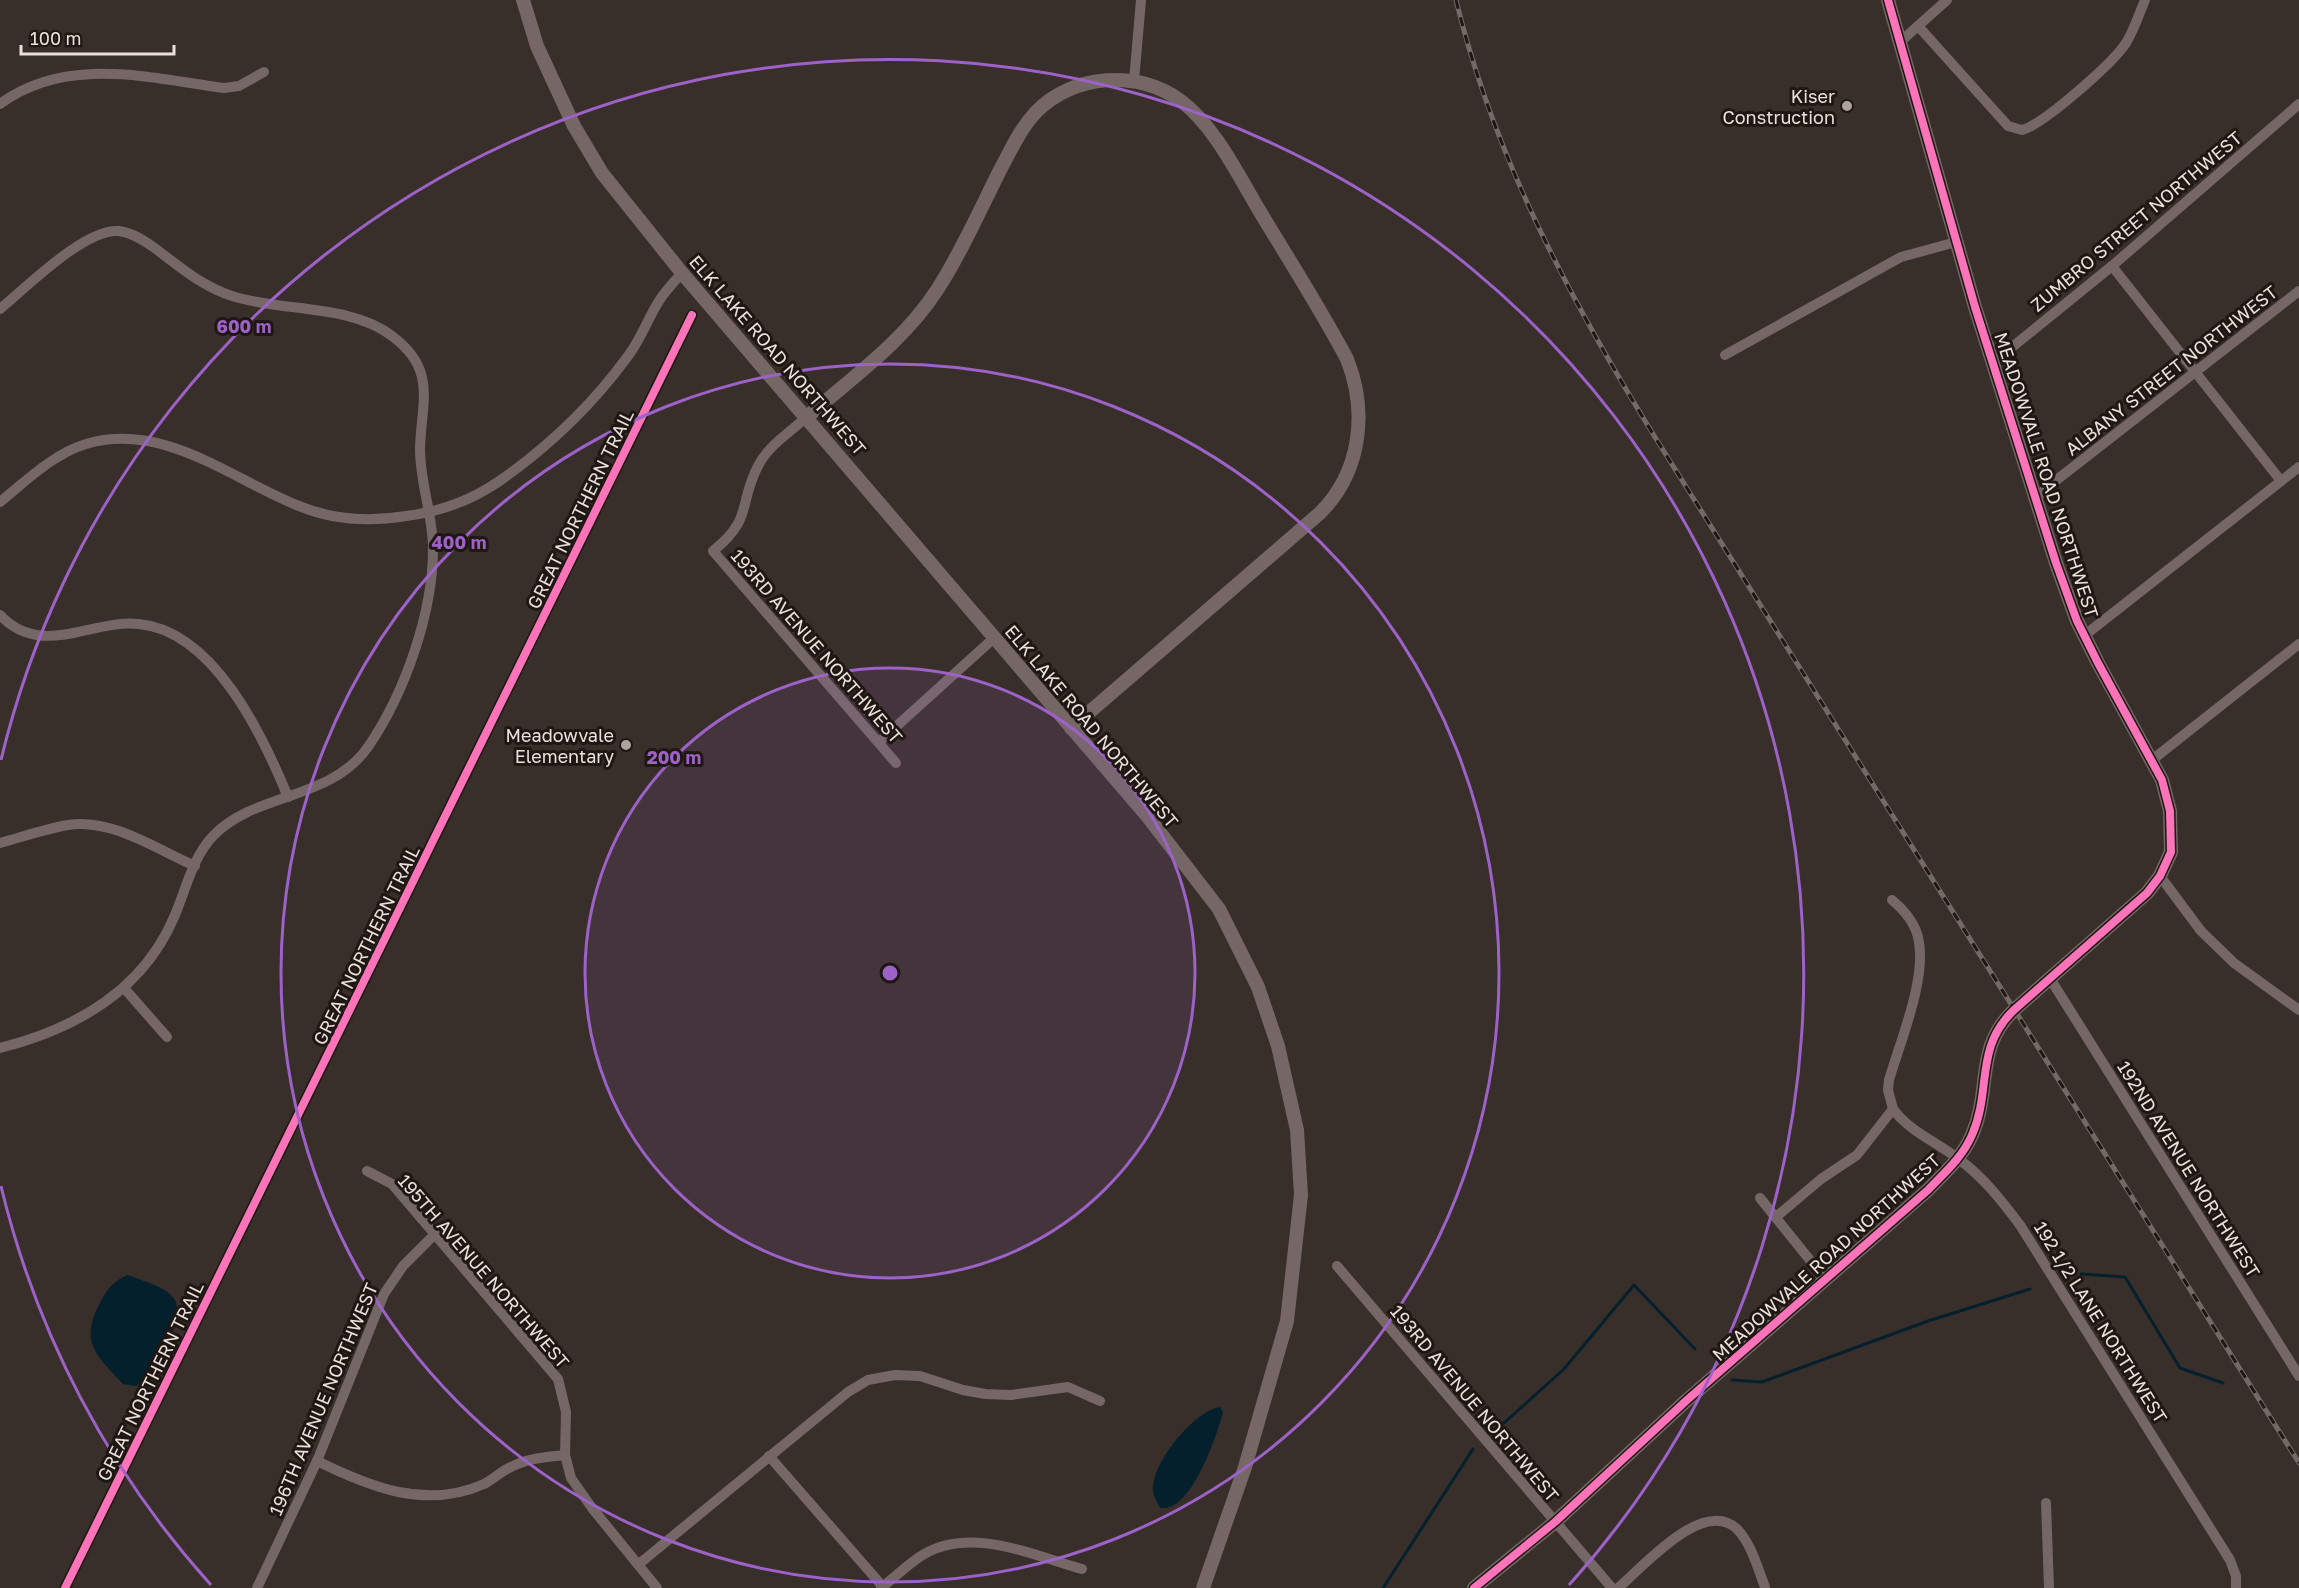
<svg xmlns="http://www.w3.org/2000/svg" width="2299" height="1588" viewBox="0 0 2299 1588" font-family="'Golos Text',sans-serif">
<rect width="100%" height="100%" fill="#382e2a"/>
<!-- water -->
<g fill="#05202d">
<path d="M128 1275C142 1281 170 1287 176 1302 182 1317 159 1367 148 1378 145 1381 140 1383 136 1386L123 1384C96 1355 79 1342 100 1303 107 1289 113 1281 128 1275Z"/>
<path d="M1220 1407 1223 1412C1217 1435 1191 1514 1160 1508 1158 1503 1153 1496 1153 1490 1152 1462 1194 1411 1220 1407Z"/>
</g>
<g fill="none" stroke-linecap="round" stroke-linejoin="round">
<!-- stream -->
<g stroke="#05202d" stroke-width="3">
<path d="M2081 1274 2125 1277 2180 1368 2223 1383"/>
<path d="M1732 1380 1762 1382 1928 1321 2030 1289"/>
<path d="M1504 1423 1564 1369 1634 1285 1695 1349"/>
<path d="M1383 1588 1473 1449"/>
</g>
<!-- minor -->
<g stroke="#756765" stroke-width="10">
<path d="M1918 26 2008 126 2022 130C2044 124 2113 63 2126 43 2134 30 2139 14 2145 0"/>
<path d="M1900 42 1947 0"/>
<path d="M1134 81 1141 0"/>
<path d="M0 104C66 55 150 78 224 88L239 86 264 72"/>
<path d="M2112 266 2281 481"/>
<path d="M0 309C27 287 85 228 119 231 133 233 145 241 156 249 180 267 203 287 232 296 281 312 351 304 392 336 438 370 421 403 420 449 420 482 432 513 433 545 434 611 405 693 368 747 330 801 256 792 214 835 193 856 186 889 175 915 144 990 75 1029 0 1048"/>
<path d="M1725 355 1901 257 1956 242"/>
<path d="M1995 361 2112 266 2299 104"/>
<path d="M808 416C791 431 768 446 758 466 738 504 754 518 713 551L896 763"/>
<path d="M2037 498 2045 489 2299 291"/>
<path d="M0 502C26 481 53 454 86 444 163 421 231 479 299 506 333 520 369 522 406 516 439 512 470 501 498 482 547 448 593 404 628 356 641 339 648 318 659 301 666 290 674 282 682 273"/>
<path d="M0 615C41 659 91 619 139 624 214 631 263 736 288 797"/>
<path d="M2085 635 2299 467"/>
<path d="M879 742 994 638"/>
<path d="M2152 760 2299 644"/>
<path d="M0 843C22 837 45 829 68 825 111 818 156 849 195 866"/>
<path d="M2160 876 2201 931 2234 963 2299 1010"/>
<path d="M2051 980 2299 1376"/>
<path d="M124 988 167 1037"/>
<path d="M1893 1109C1910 1132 1937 1142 1960 1160 1984 1178 2002 1201 2020 1225L2230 1560 2236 1576V1588"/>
<path d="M367 1171 392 1184 558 1379 566 1412 565 1455 571 1478 592 1508 657 1588"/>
<path d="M1760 1198 1826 1280"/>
<path d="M1776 1217 1821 1179 1857 1155 1893 1109 1888 1090 1889 1080C1900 1042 1928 976 1918 937 1914 921 1904 910 1892 900"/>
<path d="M1337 1266 1612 1588"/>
<path d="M769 1456 884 1588"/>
<path d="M317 1461C370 1487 426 1510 484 1484 493 1480 501 1471 511 1467 527 1458 547 1457 565 1455"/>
<path d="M2046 1503 2049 1588"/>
<path d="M639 1564 848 1392 868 1380 895 1375 920 1376 963 1390 985 1394 1011 1395 1068 1387 1100 1401"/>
<path d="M257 1588 317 1461 384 1294 403 1266 435 1234"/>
<path d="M881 1588C894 1578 907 1565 921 1556 969 1525 1032 1555 1082 1569"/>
<path d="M1618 1588C1643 1567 1703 1497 1737 1529 1751 1543 1758 1569 1765 1587"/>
</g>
<!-- tertiary -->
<g stroke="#756765" stroke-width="14">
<path d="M523 0 537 46 574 126 602 173 682 273 1148 817 1219 909 1258 987 1278 1046 1297 1130 1301 1195 1287 1321 1245 1467 1203 1588"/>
<path d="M808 416C853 377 904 341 937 290 961 253 980 210 1000 170 1011 150 1020 129 1036 112 1073 74 1138 69 1181 101 1215 126 1240 179 1262 215 1291 263 1321 310 1347 359 1368 412 1361 472 1320 513L1071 728"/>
<path d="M1474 1588 1555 1522 1687 1400 1928 1190C1945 1172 1962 1158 1972 1135 1992 1090 1974 1048 2014 1010L2147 893 2160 876 2171 852 2170 811 2162 780 2098 663 2077 621 2056 563 1975 307 1888 0"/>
</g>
<defs>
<path id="rail" d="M1456 0C1495 160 1572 303 1658 442L2299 1463"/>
</defs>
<!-- rail casing -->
<use href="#rail" stroke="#746966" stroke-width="5"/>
<!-- rail -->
<use href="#rail" stroke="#1f1713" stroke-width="3" stroke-dasharray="9" stroke-linecap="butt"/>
<defs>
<g id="cycleway">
<path d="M65 1588 692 315"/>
<path d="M1474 1588 1555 1522 1687 1400 1928 1190C1945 1172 1962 1158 1972 1135 1992 1090 1974 1048 2014 1010L2147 893 2160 876 2171 852 2170 811 2162 780 2098 663 2077 621 2056 563 1975 307 1888 0"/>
</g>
</defs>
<!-- cycleway casing -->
<use href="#cycleway" stroke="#1f1713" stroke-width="11"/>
<!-- cycleway -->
<use href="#cycleway" stroke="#fb73b8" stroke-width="8"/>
</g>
<!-- distance rings -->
<circle cx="890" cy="973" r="305" fill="#9d62c7" fill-opacity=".12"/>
<g fill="none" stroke="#9d62c7" stroke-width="3">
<circle cx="890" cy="973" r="305"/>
<circle cx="890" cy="973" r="609"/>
<path d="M211 1585A914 914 0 0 1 1 1186M1 760A914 914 0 1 1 1569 1585"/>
</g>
<!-- markers -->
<g fill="#ada29d" stroke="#1f1713" stroke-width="2">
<circle cx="1847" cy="106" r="6"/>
<circle cx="626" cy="745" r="6"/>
</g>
<g text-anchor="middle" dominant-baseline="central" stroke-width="6" stroke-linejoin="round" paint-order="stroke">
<!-- poi labels -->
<g font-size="18" fill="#ece0db" stroke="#1f1713" text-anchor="end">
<text x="1835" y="96">Kiser<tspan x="1835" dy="21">Construction</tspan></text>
<text x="614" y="735">Meadowvale<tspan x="614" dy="21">Elementary</tspan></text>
</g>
<!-- street labels -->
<g font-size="18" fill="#ece0db" stroke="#1f1713">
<text transform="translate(2136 221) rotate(-40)">ZUMBRO STREET NORTHWEST</text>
<text transform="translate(778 355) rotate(49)">ELK LAKE ROAD NORTHWEST</text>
<text transform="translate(2171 370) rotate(-38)">ALBANY STREET NORTHWEST</text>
<text transform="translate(2047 475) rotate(72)">MEADOWVALE ROAD NORTHWEST</text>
<text transform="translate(580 509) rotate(-64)">GREAT NORTHERN TRAIL</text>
<text transform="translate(817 646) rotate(49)">193RD AVENUE NORTHWEST</text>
<text transform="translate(1092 726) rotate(50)">ELK LAKE ROAD NORTHWEST</text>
<text transform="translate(366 945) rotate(-64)">GREAT NORTHERN TRAIL</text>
<text transform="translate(2189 1169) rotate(58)">192ND AVENUE NORTHWEST</text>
<text transform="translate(1826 1257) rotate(-42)">MEADOWVALE ROAD NORTHWEST</text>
<text transform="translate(484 1271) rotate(49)">195TH AVENUE NORTHWEST</text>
<text transform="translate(2101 1322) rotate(58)">192 1/2 LANE NORTHWEST</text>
<text transform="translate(150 1381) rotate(-64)">GREAT NORTHERN TRAIL</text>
<text transform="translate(323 1399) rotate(-67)">196TH AVENUE NORTHWEST</text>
<text transform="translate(1475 1403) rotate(50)">193RD AVENUE NORTHWEST</text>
</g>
</g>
<circle cx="890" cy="973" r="9" fill="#9d62c7" stroke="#1f1713" stroke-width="3"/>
<g font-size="18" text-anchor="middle" font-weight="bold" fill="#9d62c7" stroke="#1f1713" stroke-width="6" stroke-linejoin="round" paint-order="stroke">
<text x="244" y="333">600 m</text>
<text x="459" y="549">400 m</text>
<text x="674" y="764">200 m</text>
</g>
<!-- scale -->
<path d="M21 45v9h153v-9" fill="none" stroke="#ece0db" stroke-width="3"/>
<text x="30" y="45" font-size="18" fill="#ece0db" stroke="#1f1713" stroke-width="4.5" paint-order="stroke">100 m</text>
</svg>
